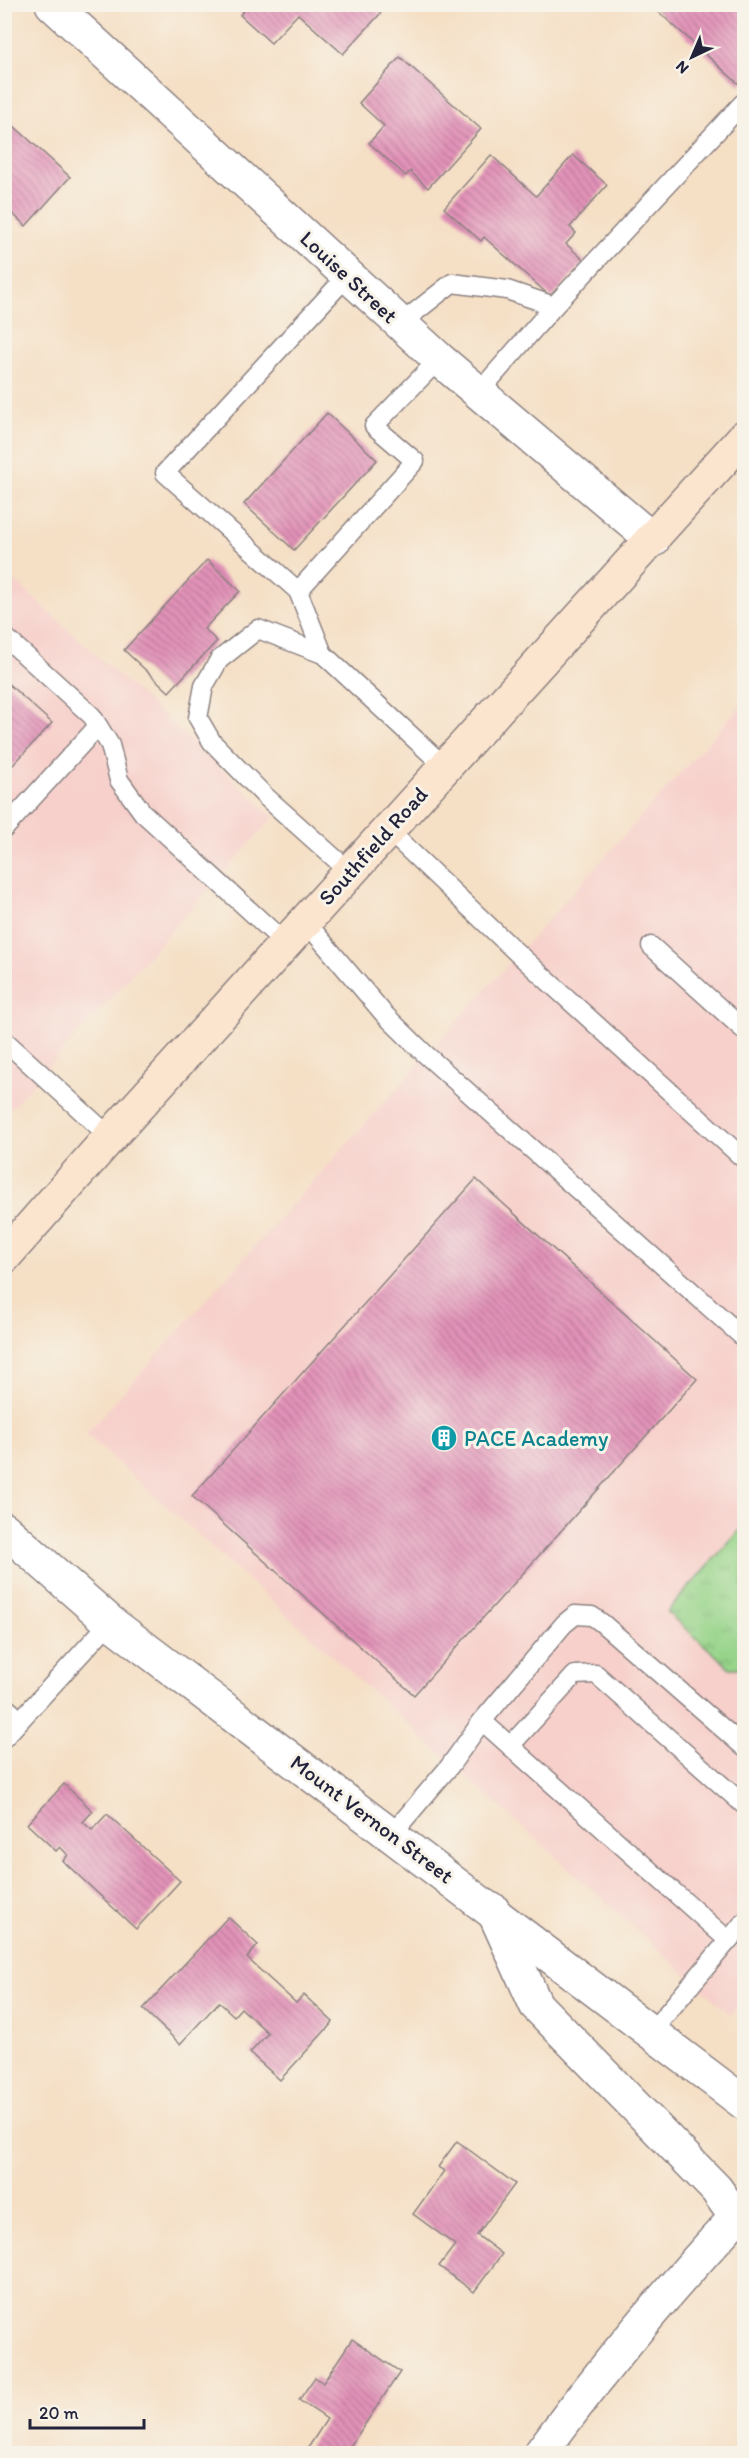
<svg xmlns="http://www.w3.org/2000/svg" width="749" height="2458" viewBox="0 0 749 2458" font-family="Itim,sans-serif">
<defs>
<pattern id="grass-tufts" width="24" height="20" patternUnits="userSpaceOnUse" patternTransform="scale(1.5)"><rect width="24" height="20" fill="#97d48a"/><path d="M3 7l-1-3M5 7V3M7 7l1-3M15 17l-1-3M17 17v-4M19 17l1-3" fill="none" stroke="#82b678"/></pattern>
<pattern id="building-back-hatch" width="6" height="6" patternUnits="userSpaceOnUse" patternTransform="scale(1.5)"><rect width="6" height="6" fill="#e292b8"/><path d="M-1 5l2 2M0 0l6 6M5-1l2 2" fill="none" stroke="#b77797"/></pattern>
</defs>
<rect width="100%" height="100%" fill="#f7f3e8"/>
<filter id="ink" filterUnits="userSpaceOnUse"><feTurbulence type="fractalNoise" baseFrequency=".0167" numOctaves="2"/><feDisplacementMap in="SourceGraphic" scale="12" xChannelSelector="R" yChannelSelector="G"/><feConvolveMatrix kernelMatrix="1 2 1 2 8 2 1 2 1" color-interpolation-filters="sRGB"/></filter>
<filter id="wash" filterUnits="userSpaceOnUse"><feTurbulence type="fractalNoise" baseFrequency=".008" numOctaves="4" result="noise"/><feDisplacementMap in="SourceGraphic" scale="24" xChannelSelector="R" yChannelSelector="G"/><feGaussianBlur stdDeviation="1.35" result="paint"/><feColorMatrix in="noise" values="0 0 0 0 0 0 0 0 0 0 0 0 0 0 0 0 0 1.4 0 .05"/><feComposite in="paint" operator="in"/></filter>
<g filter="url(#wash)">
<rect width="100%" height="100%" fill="#f5dfc5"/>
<!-- built -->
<g fill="#f7d0cb">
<path d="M5 572 274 817 5 1115Z"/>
<path d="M744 702V2000L731 2015 86 1434Z"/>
</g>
<!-- grass -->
<path fill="url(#grass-tufts)" stroke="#5c7b62" stroke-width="1.5" d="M744 1525V1668H730L667 1612Z"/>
<g id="blocks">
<!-- building -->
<g fill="url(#building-back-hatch)">
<path d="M249 4H371L381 13 343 54 298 14 271 43 240 15Z"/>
<path d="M650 4H738L744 11V79L740 85Z"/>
<path d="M400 57 481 129 428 188 410 171 406 176 369 143 384 126 359 103Z"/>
<path d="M4 117 70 177 26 226 4 206Z"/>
<path d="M491 155 536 196 573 155 607 185 570 227 576 233 566 244 585 261 552 298 484 237 481 241 444 208Z"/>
<path d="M327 413 377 460 294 550 244 504Z"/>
<path d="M207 560 240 591 204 629 217 641 169 692 124 650Z"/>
<path d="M4 680 52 723 13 765 4 757Z"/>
<path d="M476 1179 697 1379 414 1695 192 1496Z"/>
<path d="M64 1784 93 1811 83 1822 92 1830 107 1814 180 1881 136 1929 63 1861 68 1855 60 1847 56 1851 27 1824Z"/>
<path d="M228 1917 258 1945 247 1958 296 2003 304 1995 333 2022 280 2080 250 2053 268 2033 241 2008 234 2016 219 2002 180 2044 143 2009Z"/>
<path d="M457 2141 515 2184 477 2235 502 2254 474 2292 439 2266 455 2245 413 2214 444 2171 438 2167Z"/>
<path d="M352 2339 400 2372 345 2454H304L327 2419 299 2400 315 2377 323 2383Z"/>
</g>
</g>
</g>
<g filter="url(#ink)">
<use href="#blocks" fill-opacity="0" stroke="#8c8080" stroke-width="1.5"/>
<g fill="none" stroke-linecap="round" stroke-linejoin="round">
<defs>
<g id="service">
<path d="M348 275 165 473 298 591 415 461 374 426 439 359"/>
<path d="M400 324 452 283 507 290 554 306"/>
<path d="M480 391 554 306 743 103"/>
<path d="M298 591 323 654 445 767"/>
<path d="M4 636 92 716 110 745 119 780 143 813 285 943"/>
<path d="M323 654 258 629 219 660 204 686 198 718 212 742 265 796 350 872"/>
<path d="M4 829 98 726"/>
<path d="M388 830 515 951 744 1159"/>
<path d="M305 921 384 1014 424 1053 744 1338"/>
<path d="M651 946 744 1030"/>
<path d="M4 1040 110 1137"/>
<path d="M4 1706 20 1720"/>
<path d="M482 1721 729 1941"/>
<path d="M4 1738 110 1622"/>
<path d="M510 1746 575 1675 596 1674 744 1805"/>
<path d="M392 1834 449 1767 482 1721 564 1624 575 1615 592 1616 602 1623 744 1747"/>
<path d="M651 2032 744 1922"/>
</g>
<g id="minor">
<path d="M52 4 439 359 653 540"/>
<path d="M493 1910 536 2005 716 2189 736 2217 744 2220"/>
<path d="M540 2454C601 2370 666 2293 736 2217"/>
</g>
<path id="tertiary" d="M4 1529 110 1622 744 2103"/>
<path id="secondary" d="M4 1257 110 1137 744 437"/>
</defs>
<!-- service casing -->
<use href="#service" stroke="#8c8080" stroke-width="21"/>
<!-- minor casing -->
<use href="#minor" stroke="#8c8080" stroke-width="36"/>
<!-- tertiary casing -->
<use href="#tertiary" stroke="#8c8080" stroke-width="36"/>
<!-- secondary casing -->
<use href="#secondary" stroke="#8c8080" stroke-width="36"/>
<!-- service -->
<use href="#service" stroke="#fff" stroke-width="18"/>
<!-- minor -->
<use href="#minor" stroke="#fff" stroke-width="33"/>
<!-- tertiary -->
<use href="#tertiary" stroke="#fff" stroke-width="33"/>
<!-- secondary -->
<use href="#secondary" stroke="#fce5cf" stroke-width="33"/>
</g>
</g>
<!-- icons -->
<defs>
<symbol id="building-disc" viewBox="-11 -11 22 22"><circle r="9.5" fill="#0f9aa8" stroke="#f7f3e8"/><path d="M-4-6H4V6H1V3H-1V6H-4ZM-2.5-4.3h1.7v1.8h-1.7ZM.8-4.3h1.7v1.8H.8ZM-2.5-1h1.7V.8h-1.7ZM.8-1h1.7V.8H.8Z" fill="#fff"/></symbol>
</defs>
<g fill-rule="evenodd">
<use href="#building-disc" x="429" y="1423" width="30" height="30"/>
</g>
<g text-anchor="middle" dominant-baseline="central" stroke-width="6" stroke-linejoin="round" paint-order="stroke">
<!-- street labels -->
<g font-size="22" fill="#22223b" stroke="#f7f3e8">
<text transform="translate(349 277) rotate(43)">Louise Street</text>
<text transform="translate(373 846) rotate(-48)">Southfield Road</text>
<text transform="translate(372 1819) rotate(37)">Mount Vernon Street</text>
</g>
<!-- culture labels -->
<g font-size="22" fill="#0d838f" stroke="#f7f3e8" text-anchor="start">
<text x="464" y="1438">PACE Academy</text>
</g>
</g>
<!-- margin -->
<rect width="749" height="2458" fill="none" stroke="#f7f3e8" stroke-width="24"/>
<!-- north arrow -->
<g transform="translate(692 57) rotate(224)" stroke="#f7f3e8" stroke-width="4.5" paint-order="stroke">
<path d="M0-4.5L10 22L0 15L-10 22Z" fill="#22223b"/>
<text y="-9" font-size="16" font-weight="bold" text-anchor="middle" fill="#22223b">N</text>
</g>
<!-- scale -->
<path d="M30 2419v9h114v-9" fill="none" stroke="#22223b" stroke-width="3"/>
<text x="39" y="2419" font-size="18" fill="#22223b" stroke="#f7f3e8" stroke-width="4.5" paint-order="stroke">20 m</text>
</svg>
